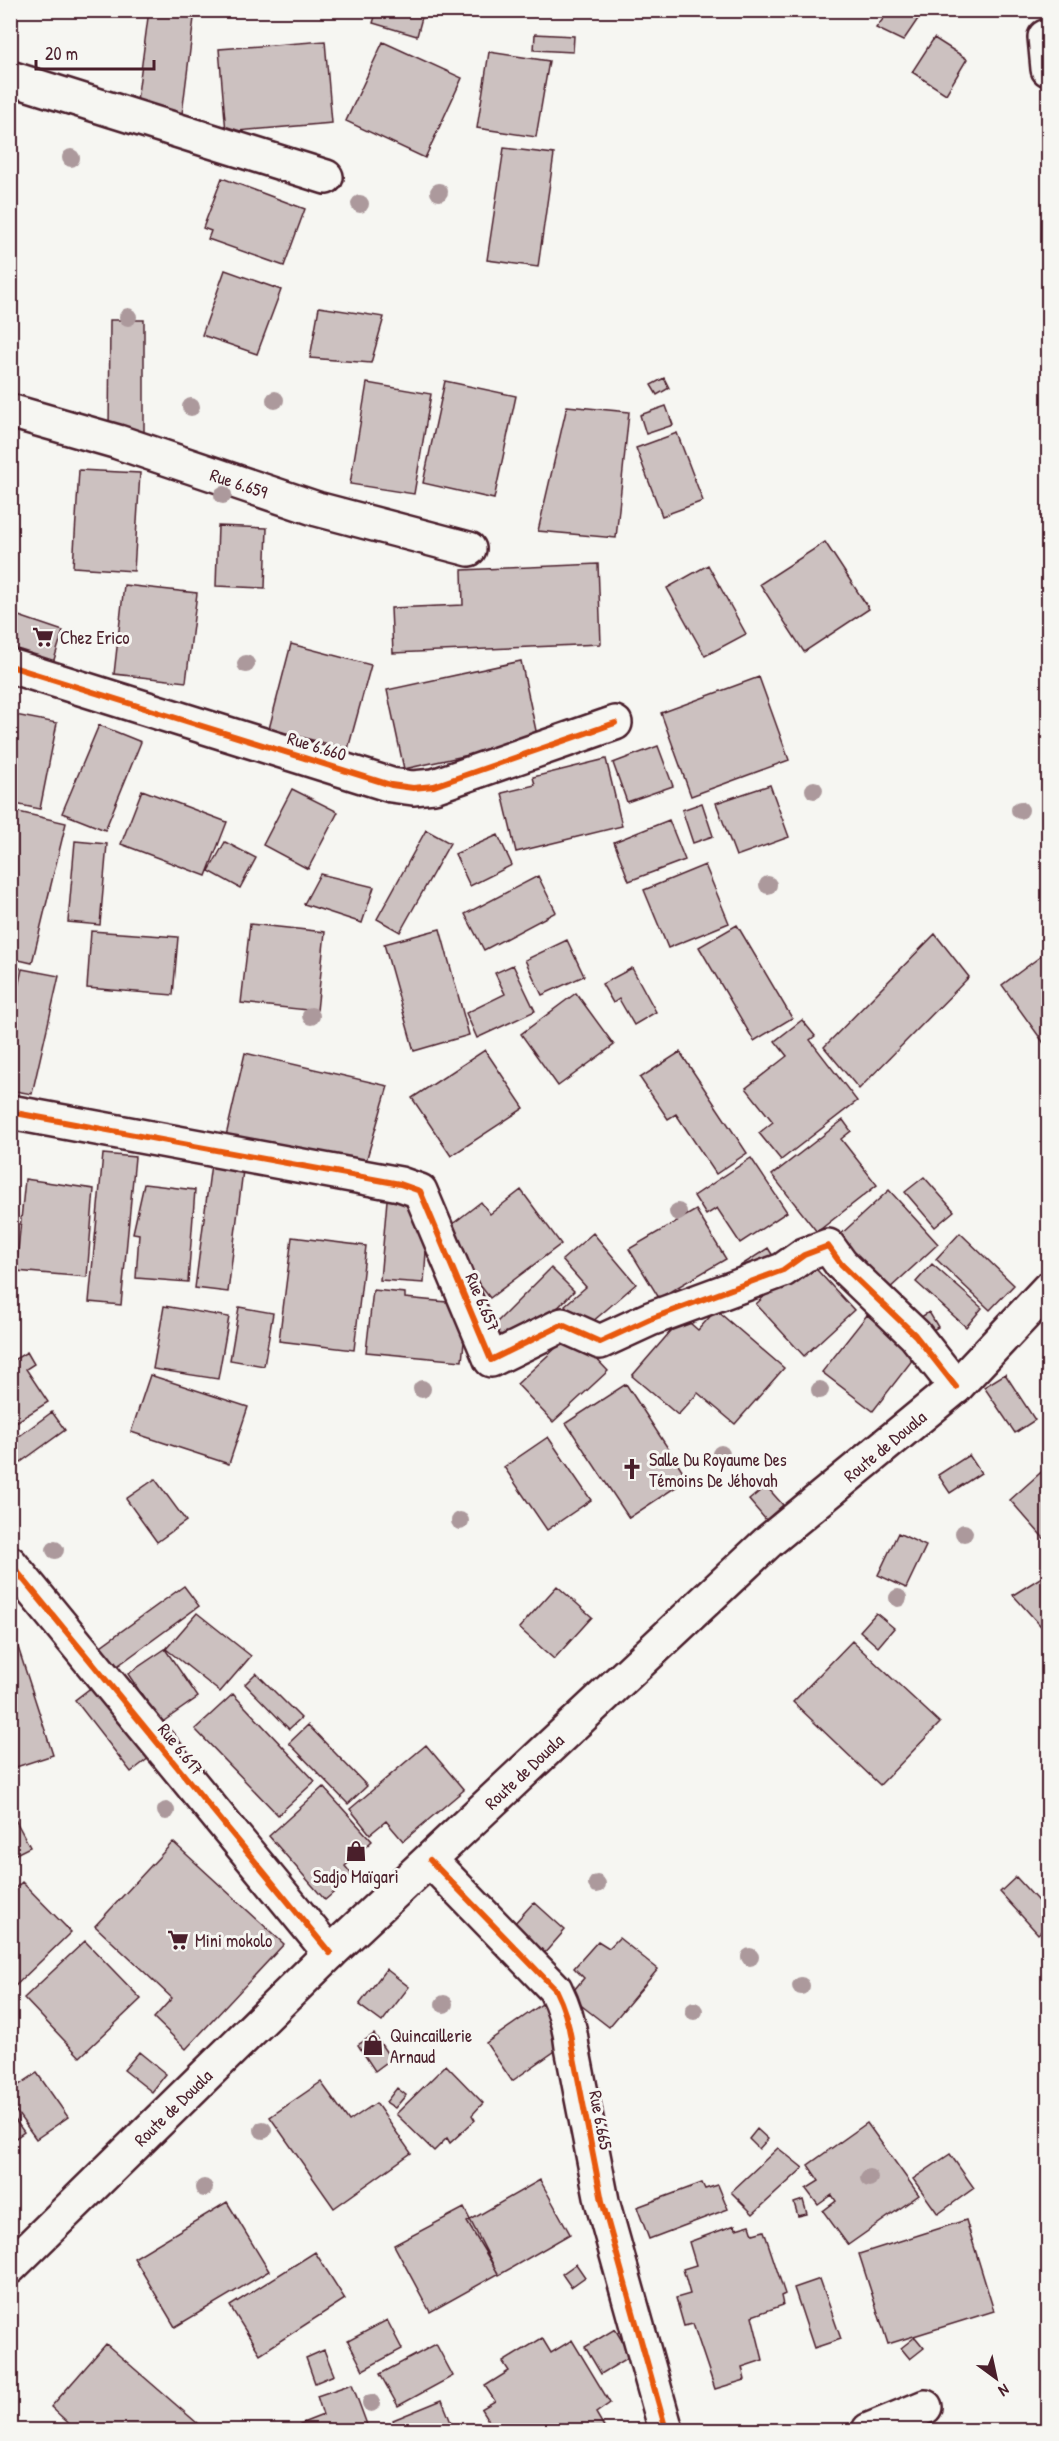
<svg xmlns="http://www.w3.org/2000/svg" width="1059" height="2441" font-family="'Patrick Hand',sans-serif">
<rect width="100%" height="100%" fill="#f6f6f2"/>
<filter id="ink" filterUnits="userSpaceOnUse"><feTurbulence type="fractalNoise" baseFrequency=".0167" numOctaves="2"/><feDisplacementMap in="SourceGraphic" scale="12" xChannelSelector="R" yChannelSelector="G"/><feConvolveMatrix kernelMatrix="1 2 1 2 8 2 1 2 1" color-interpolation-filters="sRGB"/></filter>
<g filter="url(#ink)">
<path fill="#ccc1c0" stroke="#4a1f2b" stroke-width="1.5" d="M149,10H195L182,114L136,109Z
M377,10H424L417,36L373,23Z
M890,10H924L903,41L876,28Z
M535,34L574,36L573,52L534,50Z
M934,38L967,59L946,94L912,72Z
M325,41L332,123L226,132L219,49Z
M383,42L462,78L425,158L346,121Z
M489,52L549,61L536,137L477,128Z
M504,148L554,154L538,267L487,260Z
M222,178L305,209L284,266L208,239L211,231L203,228Z
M225,270L281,290L257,354L202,335Z
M319,307L384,317L371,363L310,358Z
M110,320H144V433H109Z
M664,378L669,388L657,395L651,385Z
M445,381L516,396L494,499L423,483Z
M367,383L431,394L414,494L350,484Z
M567,406L629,412L616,538L538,531Z
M666,406L673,425L646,434L640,415Z
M677,433L703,501L662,516L636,448Z
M79,470L140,473L134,571L73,567Z
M218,526L267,528L265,588L216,586Z
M825,542L869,609L804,652L760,584Z
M598,564L601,644L393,653L391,608L463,605L462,570Z
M708,565L746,634L705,656L667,588Z
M124,585L197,593L186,682L114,674Z
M10,613L63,631L53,663L10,649Z
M291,644L371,665L348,749L269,729Z
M521,661L538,740L404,769L387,690Z
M759,677L789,760L691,796L661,713Z
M10,714L57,723L40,809L10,803Z
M99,725L141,742L105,830L62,813Z
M658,746L673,786L627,802L613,763Z
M606,759L622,826L516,852L502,793L535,785L533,777Z
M770,785L789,837L736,856L716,803Z
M292,789L338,812L308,869L263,845Z
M142,790L227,822L206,876L121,844Z
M702,803L713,836L693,843L682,810Z
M10,810L66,823L32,963L10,958Z
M669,820L685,860L629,881L614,842Z
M426,830L450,843L400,932L377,919Z
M498,835L512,865L470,886L455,854Z
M75,841L107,844L100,925L68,922Z
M225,842L256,858L240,888L209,871Z
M705,865L729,923L668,948L644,890Z
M320,874L374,887L362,923L304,904Z
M538,876L556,912L484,950L465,914Z
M250,924L325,932L317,1011L241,1003Z
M737,925L792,1018L754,1041L699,947Z
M440,929L469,1035L414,1051L384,944Z
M91,931L178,937L173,995L87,988Z
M935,934L969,977L859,1089L824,1047Z
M567,940L584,976L542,995L525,960Z
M1048,951V1049L1002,985Z
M10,965L20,968L10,1004Z
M513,965L535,1011L477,1038L466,1013L505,994L495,973Z
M632,968L656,1012L634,1025L619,999L613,1003L602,984Z
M22,969L59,976L32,1094L10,1090V1023Z
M576,993L614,1045L558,1086L521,1034Z
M802,1020L815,1036L810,1040L857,1101L781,1160L759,1133L773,1122L746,1088L787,1056L775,1041Z
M485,1050L524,1108L451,1156L412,1098Z
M680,1052L747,1153L716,1174L676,1114L668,1119L640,1078Z
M245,1053L388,1086L364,1168L226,1136Z
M843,1120L851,1131L841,1139L877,1185L817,1232L772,1175Z
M103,1154L135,1157L121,1305L89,1302Z
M751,1158L787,1212L740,1243L717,1208L706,1215L694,1196Z
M211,1164L243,1170L228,1292L195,1288Z
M924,1177L954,1211L935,1227L905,1192Z
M25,1179L94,1189L87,1277L16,1271Z
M144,1184L195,1190L188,1282L136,1278L139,1234L133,1233Z
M521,1190L561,1244L490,1298L449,1245L446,1229L481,1202L490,1214Z
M889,1190L938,1244L876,1301L827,1247Z
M387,1200L429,1204L424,1283L380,1280Z
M696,1210L726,1259L659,1298L629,1249Z
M593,1233L636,1284L584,1329L565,1305L586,1287L562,1260Z
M960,1233L1014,1285L990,1310L936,1259Z
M292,1237L366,1246L354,1350L279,1341Z
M768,1248L780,1267L746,1289L734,1270Z
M806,1258L854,1310L804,1356L756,1304Z
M932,1264L982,1308L966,1327L916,1282Z
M551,1268L574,1291L506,1361L482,1337Z
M373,1290L405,1293V1298L468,1304L462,1361L366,1352Z
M164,1306L229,1317L218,1379L153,1369Z
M239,1307L273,1313L264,1366L230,1360Z
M716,1310L784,1368L735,1424L698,1393L678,1415L632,1376L683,1317L698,1330Z
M929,1312L938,1327L921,1337L913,1322Z
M867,1315L917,1354L873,1411L822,1372Z
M572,1333L608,1371L553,1422L517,1384Z
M27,1352L34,1364L26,1369L48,1402L10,1426V1362Z
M1005,1374L1035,1420L1015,1433L984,1387Z
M150,1375L248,1407L229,1464L131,1432Z
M626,1384L688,1479L629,1518L566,1423Z
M52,1412L65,1430L18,1464L10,1454V1443Z
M548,1437L591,1500L547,1530L504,1467Z
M969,1455L981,1473L950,1493L938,1475Z
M1048,1466V1543L1010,1500Z
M155,1479L186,1521L157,1542L126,1499Z
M766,1486L783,1505L766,1520L749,1500Z
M898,1533L926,1546L906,1588L878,1575Z
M1048,1573V1634L1013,1595Z
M184,1586L199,1606L116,1667L101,1646Z
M557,1586L592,1617L554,1659L519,1628Z
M197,1613L251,1656L220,1692L166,1649Z
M876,1613L894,1628L878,1647L860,1631Z
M16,1641L53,1755L10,1769V1643Z
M852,1641L940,1723L880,1785L793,1702Z
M165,1649L198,1697L161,1723L128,1674Z
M256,1673L301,1718L289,1729L245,1684Z
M97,1683L154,1754L131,1772L75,1700Z
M233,1694L315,1781L278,1815L195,1729Z
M308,1725L367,1786L348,1804L289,1743Z
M426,1745L464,1790L403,1841L386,1821L370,1834L350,1809Z
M323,1787L372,1841L345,1866L353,1876L325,1900L269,1836Z
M10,1810L30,1847L10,1857Z
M173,1842L284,1944L186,2049L154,2018L172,1998L95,1926Z
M1016,1877L1048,1912V1925L1038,1934L1000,1892Z
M22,1882L71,1932L10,1991V1893Z
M534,1902L565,1930L535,1964L503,1936Z
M619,1938L658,1969L609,2027L569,1996L584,1978L574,1968L598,1941L609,1948Z
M85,1941L141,1999L80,2057L24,1998Z
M386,1969L409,1987L382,2022L359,2005Z
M542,2004L568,2042L512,2081L486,2043Z
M374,2034L391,2059L375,2071L358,2045Z
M139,2052L166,2074L152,2092L124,2070Z
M446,2065L483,2103L472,2115L475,2120L450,2143L447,2138L434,2151L396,2114Z
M37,2073L68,2117L36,2139L10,2103V2091Z
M321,2082L349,2121L376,2103L411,2153L334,2208L270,2117Z
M397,2088L406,2095L395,2108L386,2102Z
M10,2113L24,2132L10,2142Z
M867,2123L919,2195L848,2245L823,2211L836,2201L832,2195L818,2205L806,2189L819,2181L808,2165Z
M757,2129L768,2139L759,2149L749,2139Z
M778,2148L803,2168L753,2214L731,2192Z
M950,2154L974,2188L938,2214L913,2179Z
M540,2180L570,2234L499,2275L467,2222Z
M702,2183L705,2189L718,2185L728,2209L649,2239L637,2207Z
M803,2200L807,2214L798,2216L794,2203Z
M227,2202L269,2271L175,2327L134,2258Z
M464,2208L498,2274L430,2312L394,2245Z
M966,2220L994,2311L888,2344L859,2254Z
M735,2225L736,2229L750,2225L753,2234L764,2231L785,2294L781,2296L783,2305L752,2316L763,2360L742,2367L745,2380L715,2389L693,2324L684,2326L676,2298L690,2294L683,2269L696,2265L689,2242Z
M315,2252L345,2299L260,2354L230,2306Z
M576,2264L585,2277L571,2287L562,2274Z
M820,2279L841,2339L814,2348L794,2288Z
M387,2320L402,2349L363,2370L348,2341Z
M615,2329L631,2356L601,2374L585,2347Z
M915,2337L924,2348L910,2359L901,2348Z
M542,2338L551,2353L572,2340L610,2403L596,2413L606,2430H494L481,2409L495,2401L485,2386L509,2371L503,2362Z
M106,2344L205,2430H76L51,2407Z
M436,2344L453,2376L398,2406L380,2374Z
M324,2350L334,2375L315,2383L306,2358Z
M352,2384L369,2430H302L300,2424L323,2415L317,2396Z
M442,2400L454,2430H397L393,2420Z"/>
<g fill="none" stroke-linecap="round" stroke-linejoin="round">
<defs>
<g id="minor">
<path d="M1045,37L1048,69"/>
<path d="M10,78L326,177"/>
<path id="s1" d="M10,411L118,442L317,509L469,549"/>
<path d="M10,666L391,785L413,788L434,786L615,723"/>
<path d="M10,1112L400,1184L420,1191L491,1360L562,1325L600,1342L650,1319L783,1270L804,1255L828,1246L841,1264L915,1335L956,1387"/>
<path d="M430,1860L555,1989C565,2009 570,2026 572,2047L602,2201L666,2430"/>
<path d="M869,2430L925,2407"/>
</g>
<path id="tertiary" d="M10,1563L330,1953"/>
<g id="trunk">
<path id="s2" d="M10,2267L330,1953L769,1541L956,1387L1048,1289"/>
</g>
</defs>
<use href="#minor" stroke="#4a1f2b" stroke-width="38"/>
<use href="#tertiary" stroke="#4a1f2b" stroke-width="38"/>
<use href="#trunk" stroke="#4a1f2b" stroke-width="38"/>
<use href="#minor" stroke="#f6f6f2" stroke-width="33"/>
<use href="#tertiary" stroke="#f6f6f2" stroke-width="33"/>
<use href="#trunk" stroke="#f6f6f2" stroke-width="33"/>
<defs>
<path id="cycleway" d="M10,666L391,785L413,788L434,786L615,723
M10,1112L400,1184L420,1191L491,1360L562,1325L600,1342L650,1319L783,1270L804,1255L828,1246L841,1264L915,1335L956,1387
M10,1563L330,1953
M430,1860L555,1989C565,2009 570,2026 572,2047L602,2201L666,2430"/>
</defs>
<use href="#cycleway" stroke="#f6f6f2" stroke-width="10"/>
<use href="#cycleway" stroke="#e8590c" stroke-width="6"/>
</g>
<g fill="#ac999c">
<circle cx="71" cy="158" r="9"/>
<circle cx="439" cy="192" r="9"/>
<circle cx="360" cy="204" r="9"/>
<circle cx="128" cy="317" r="9"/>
<circle cx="275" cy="400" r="9"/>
<circle cx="191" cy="407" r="9"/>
<circle cx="223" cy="495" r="9"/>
<circle cx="246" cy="664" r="9"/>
<circle cx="814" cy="790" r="9"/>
<circle cx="1020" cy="810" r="9"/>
<circle cx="768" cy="885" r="9"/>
<circle cx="311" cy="1016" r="9"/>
<circle cx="678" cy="1212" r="9"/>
<circle cx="422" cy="1389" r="9"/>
<circle cx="820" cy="1390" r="9"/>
<circle cx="721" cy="1454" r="9"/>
<circle cx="460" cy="1521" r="9"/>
<circle cx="964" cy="1533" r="9"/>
<circle cx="55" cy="1550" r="9"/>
<circle cx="898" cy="1598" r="9"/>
<circle cx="166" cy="1811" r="9"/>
<circle cx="597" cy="1884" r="9"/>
<circle cx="750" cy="1957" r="9"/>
<circle cx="801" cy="1986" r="9"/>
<circle cx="444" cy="2004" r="9"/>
<circle cx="694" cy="2011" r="9"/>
<circle cx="263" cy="2130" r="9"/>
<circle cx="869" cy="2178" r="9"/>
<circle cx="204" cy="2188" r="9"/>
<circle cx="371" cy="2403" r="9"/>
</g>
</g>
<defs>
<symbol id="supermarket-bare" viewBox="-9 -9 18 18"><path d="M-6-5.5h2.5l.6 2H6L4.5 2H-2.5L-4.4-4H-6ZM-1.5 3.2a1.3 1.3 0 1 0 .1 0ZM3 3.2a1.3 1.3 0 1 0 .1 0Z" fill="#4a1f2b" stroke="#f6f6f2" stroke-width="2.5" paint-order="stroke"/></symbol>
<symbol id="church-bare" viewBox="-9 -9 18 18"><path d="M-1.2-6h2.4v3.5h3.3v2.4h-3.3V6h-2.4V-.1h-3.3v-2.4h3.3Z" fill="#4a1f2b" stroke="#f6f6f2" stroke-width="2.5" paint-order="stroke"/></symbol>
<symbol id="shop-bare" viewBox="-9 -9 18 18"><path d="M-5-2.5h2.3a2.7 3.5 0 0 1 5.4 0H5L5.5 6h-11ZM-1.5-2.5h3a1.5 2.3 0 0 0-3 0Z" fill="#4a1f2b" stroke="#f6f6f2" stroke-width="2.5" paint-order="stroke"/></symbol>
</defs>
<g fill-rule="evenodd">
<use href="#supermarket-bare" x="28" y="622" width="30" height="30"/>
<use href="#church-bare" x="617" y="1454" width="30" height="30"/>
<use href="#shop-bare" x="341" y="1836" width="30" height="30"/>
<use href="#supermarket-bare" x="163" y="1925" width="30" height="30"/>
<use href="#shop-bare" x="358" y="2030" width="30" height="30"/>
</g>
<g text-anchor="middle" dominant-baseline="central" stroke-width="6" stroke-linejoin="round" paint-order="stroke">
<g font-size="18" fill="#4a1f2b" stroke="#f6f6f2">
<text stroke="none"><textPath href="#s1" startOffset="240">Rue 6.659</textPath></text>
<text transform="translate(317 746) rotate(17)">Rue 6.660</text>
<text transform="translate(483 1302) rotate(67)">Rue 6.657</text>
<text stroke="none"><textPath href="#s2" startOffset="1200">Route de Douala</textPath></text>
<text transform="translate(181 1749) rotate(51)">Rue 6.617</text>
<text stroke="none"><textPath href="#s2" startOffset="714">Route de Douala</textPath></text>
<text stroke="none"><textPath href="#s2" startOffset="228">Route de Douala</textPath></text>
<text transform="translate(601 2120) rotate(79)">Rue 6.665</text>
</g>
<g font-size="18" fill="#4a1f2b" stroke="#f6f6f2" text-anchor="start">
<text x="60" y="637">Chez Erico</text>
<text x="649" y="1459">Salle Du Royaume Des<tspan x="649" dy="21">Témoins De Jéhovah</tspan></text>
<text x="356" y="1876" text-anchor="middle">Sadjo Maïgari</text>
<text x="195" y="1940">Mini mokolo</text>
<text x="390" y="2035">Quincaillerie<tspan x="390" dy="21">Arnaud</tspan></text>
</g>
</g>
<rect width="1059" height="2441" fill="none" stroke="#f6f6f2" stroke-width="36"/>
<rect x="18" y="18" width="1023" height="2405" fill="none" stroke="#4a1f2b" stroke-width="2" filter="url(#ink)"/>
<g transform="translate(996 2378) rotate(147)" stroke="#f6f6f2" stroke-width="4.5" paint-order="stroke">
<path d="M0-4.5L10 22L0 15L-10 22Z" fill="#4a1f2b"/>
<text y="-9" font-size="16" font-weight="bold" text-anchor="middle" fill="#4a1f2b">N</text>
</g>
<path d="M36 60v9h118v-9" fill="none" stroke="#4a1f2b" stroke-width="3"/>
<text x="45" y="60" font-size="18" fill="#4a1f2b" stroke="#f6f6f2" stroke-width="4.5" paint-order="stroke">20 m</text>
</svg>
